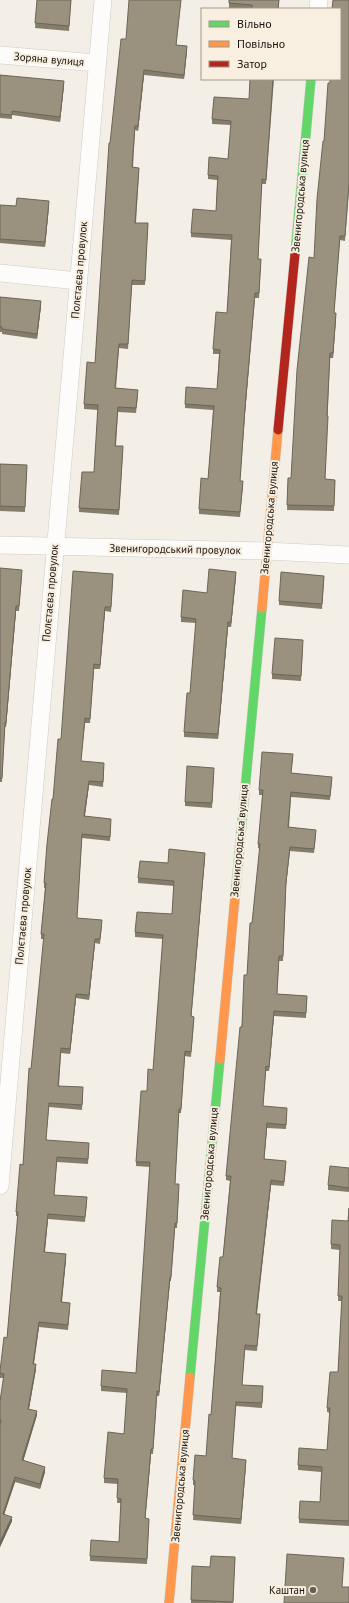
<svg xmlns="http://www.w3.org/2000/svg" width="349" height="1603" font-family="'PT Sans',sans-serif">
<rect width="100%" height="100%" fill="#f3eee6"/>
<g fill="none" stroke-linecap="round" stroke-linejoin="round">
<defs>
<path id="street" d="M318,9L319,0
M0,55L97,63
M0,273L78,281
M0,545L266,551L349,555
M0,1186L103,0"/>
<path id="fast" d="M295,254L311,79
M235,897L262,608
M190,1377L220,1059"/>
<path id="slow" d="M262,608L278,430
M220,1059L235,897
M169,1603L190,1377"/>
<path id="jam" d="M278,430L295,254"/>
</defs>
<use href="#street" stroke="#cfcbc5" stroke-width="18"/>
<use href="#fast" stroke="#cfcbc5" stroke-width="10"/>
<use href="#slow" stroke="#cfcbc5" stroke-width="10"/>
<use href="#jam" stroke="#cfcbc5" stroke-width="10"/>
<use href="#street" stroke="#fdfcfb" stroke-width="17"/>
<use href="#fast" stroke="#63d668" stroke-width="9"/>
<use href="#slow" stroke="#ff974d" stroke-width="9"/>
<use href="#jam" stroke="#b3261e" stroke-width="9"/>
</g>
<path fill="#847d6c" d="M37,0H71L69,31L35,28Z
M229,0H279V9H243L229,8Z
M349,0V189L345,241L340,240L334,313L336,318L333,358H330L325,479L335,480L334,511L287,510L288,478H291L314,258L330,83Z
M126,39L177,45L187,50L184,79L144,75L138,131L135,130L133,167L139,172L136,223H148L145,285H132L128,349L119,348L116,388L138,395L136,413L118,412L116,446L123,451L119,515L79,512V508L94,472L98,410L84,409V404L95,363L110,143Z
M0,75L64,85L60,122L12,115V119L0,118Z
M274,79L266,184H262L258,259H261L259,298H255L245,413L240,481L243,486L240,517L199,514V509L208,479L213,410L185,408V404L217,389L219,354H213V349L227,313L231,240L191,237V233L216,211L217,180L208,179V175L228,159L231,125L212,124V119L249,99Z
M0,205L16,206H49L45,247L0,243Z
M0,297L41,306L37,339L2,334V332H0Z
M0,464L27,465L25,512L0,511Z
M0,568L22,575L19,611H16L6,727H5L2,782H0Z
M236,576L231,627H228L218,739L184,737V732L190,693L196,623L181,622V617L207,593Z
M113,578L111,612L105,611L100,669H94L90,723H85L81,761L104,767L103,787L89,785L85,816L111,824L110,841L82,838L77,918L102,924L100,944L95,943L89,1000L76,998L70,1054L61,1053L59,1086L83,1092L82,1110L49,1107L46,1140L89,1148L88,1164L57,1162L54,1195L87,1202L85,1222L48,1219L45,1252L66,1259L62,1302L70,1308L68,1330L39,1327L34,1364L36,1369L29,1409L37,1415L23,1461L45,1472L40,1489L15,1482L4,1514L12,1521L0,1547V1401L4,1378H0V1371L7,1338L18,1216H16V1212L23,1165L31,1069L44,939H41V934L45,888H44V883L53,799L61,739Z
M324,580L322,609L279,605V601Z
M303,645L301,681L272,679V674Z
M293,759L291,773L332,781L330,800L291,797L289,827L316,834L314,853L290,851L286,886L283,961H279L277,994L307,996L306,1018L274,1016L269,1071H266L263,1106L287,1113L286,1129L267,1128L264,1159L286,1165L284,1186L271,1185L257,1314L260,1319L257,1351L245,1350L242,1385L263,1391L262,1408L236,1406L232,1458L246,1464L241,1524L193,1520L195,1485H193V1480L206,1456L211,1415L220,1292H217V1287L223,1257L230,1181L226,1180V1176L260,849L258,848V844L263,795H259V790Z
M214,772L212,808L185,806V802Z
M205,857L191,1017L194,1021L191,1057L185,1056L181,1113H179L175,1184L179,1189L177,1228H175L171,1281H170L159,1396H157L153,1454H151L145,1518L149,1519L147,1564L90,1561V1556L119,1542L121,1503H117L118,1484L104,1483V1478L124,1434L127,1393L101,1391V1386L136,1373L150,1167L136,1166V1162L147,1091L153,1070L163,939L135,937V932L172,914L174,886L138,883V878L168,863Z
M349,1168V1192L328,1190V1185Z
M349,1208V1526L299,1523V1519L320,1502L321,1472L298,1470V1465L327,1450L330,1413L327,1412V1408L338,1372L342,1301H338L340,1250L331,1249V1244L348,1221Z
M235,1557L233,1603H191V1600Z"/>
<path fill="#6c6658" d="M181,0L176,49V45Z
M187,46V50L184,79V75Z
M144,70V75L138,131V126Z
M64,81V85L60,122V117Z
M49,201V206L45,247V242Z
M255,293L245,413L240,486L245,408Z
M41,301V306L37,339V334Z
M336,313V318L333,358V353Z
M236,572V576L231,627V622Z
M16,606V611L6,727V722Z
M105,607V611L100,669V665Z
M228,622V627L218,739V734Z
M89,781V785L84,821V816Z
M290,847L286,886L283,961L286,882Z
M205,853V857L191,1021V1016Z
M95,939V943L89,1000V995Z
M76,994V998L70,1054V1049Z
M274,1011V1016L269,1071V1067Z
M267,1123V1128L264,1163V1159Z
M271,1180V1185L256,1318V1314Z
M48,1214V1219L44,1257V1252Z
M66,1254V1259L61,1307V1302Z
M170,1277V1281L159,1396V1392Z
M39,1322V1327L33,1368V1364Z
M36,1364V1369L28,1414V1409Z
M37,1411V1415L22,1465V1460Z
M151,1449V1454L145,1523V1518Z
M246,1460V1464L241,1524V1519Z
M45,1467V1472L40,1489V1484Z
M15,1477V1482L3,1518V1514Z
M12,1517V1521L0,1547V1542Z"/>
<path fill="#9a917e" stroke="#6c6658" d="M37,0H71L69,26L35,23Z
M129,0H181L176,45L187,46L184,75L144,70L138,126H135L132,167L139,168L135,223H148L145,281L132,280L128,344H119L115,388L138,390L136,408L118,407L115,446H123L119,510L79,508L82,472H94L98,405L84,404L87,362L95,363L109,143H110L121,39H126Z
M229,0H279L278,9H252V5L229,3Z
M333,0H349V184L345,236H340L334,313H336L333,353H330L327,416H328L325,479L335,480L334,506L287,505L288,478H291L297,370L309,257L314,258L317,199L323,141H324L328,83H330V79H340V9H332Z
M0,75L64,81L60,117L12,111V115L0,114Z
M250,79H273L266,180L262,179L258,259H261L259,293H255L245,408L240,481H243L240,512L199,509L201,478L208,479L214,406L185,404L186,387L217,389L220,350L213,349L216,312L227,313L232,235L191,233L193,209L216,211L218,176L208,175L209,157L228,159L231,121L212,119L214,97L249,99Z
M17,198L49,201L45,242L0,239V205L16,206Z
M0,297L41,301L37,334L2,329V327H0Z
M0,464L27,465L25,507L0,506Z
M0,568L22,570L19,606H16L6,722H5L2,778H0Z
M209,569L236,572L231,622H228L218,734L184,732L187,693H190L196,619L181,617L183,590L207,593Z
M73,571L113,574L111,607H105L100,665L94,664L90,719L85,718L81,761L104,763L103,782L89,781L84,816L111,819L110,837L82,834L77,918L102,920L100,939H95L89,995L76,994L70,1049L61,1048L58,1086L83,1087L82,1105L49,1103L46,1140L89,1143L88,1159L57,1157L54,1195L87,1197L85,1217L48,1214L44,1252L66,1254L61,1302L70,1303L68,1325L39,1322L33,1364H36L28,1409L37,1411L22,1460L45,1467L40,1484L15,1477L3,1514L12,1517L0,1542V1425L1,1420H0V1401L4,1374L0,1373V1371L4,1337L7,1338L18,1212H16L20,1164L23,1165L29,1068L31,1069L44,934H41L46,883H44L47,844L52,799H53L58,739H61Z
M281,572L324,576L322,604L279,601Z
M275,638L303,640L301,676L272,674Z
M262,752L293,754L291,773L332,777L330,796L291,792L288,827L316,830L314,849L290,847L286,882L283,956H279L277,994L307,996L306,1013L274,1011L269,1067L266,1066L263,1106L287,1108L286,1125L267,1123L264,1159L286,1161L284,1182L271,1180L256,1314H260L257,1346L245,1345L242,1385L263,1386L262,1403L236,1402L232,1458L246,1460L241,1519L193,1515L195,1481L193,1480L195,1455L206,1456L209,1414L211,1415L221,1288L217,1287L220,1257H223L231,1176H226L240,1027H242L244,975H247L250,923H252L260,844H258L263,790H259Z
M187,766L214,768L212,803L185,802Z
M169,849L205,853L191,1016L194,1017L191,1052L185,1051L181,1109H179L175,1184H179L177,1223H175L171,1277H170L159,1392L157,1391L153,1449H151L145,1518L149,1519L147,1559L90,1556L91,1540L119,1542L121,1499L117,1498L118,1479L104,1478L108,1432L124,1434L127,1389L101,1386L102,1370L136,1373L150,1162H136L141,1091H147L148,1069L153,1070L163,935L135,932L137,912L172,914L174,881L138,878L140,861L168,863Z
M330,1166L349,1168V1188L328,1185Z
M349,1208V1521L299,1519L300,1501L320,1502L322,1467L298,1465L299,1448L327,1450L330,1408H327L330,1372H338L342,1296H338L340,1245L331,1244L332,1220L348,1221Z
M287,1554L344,1558L342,1587H349V1603H284Z
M211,1556L235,1557L233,1602L191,1600L192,1566L210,1567Z"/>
<circle fill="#65605a" stroke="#f9efe0" stroke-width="1.5" cx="313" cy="1590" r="4"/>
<g text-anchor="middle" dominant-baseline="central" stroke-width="4" stroke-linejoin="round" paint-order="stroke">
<g font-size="11" fill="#18140f" stroke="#f9efe0">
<text transform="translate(49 59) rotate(5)">Зоряна вулиця</text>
<text transform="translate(300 196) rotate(-85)">Звенигородська вулиця</text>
<text transform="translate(79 270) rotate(-85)">Полєтаєва провулок</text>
<text transform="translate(269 518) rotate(-85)">Звенигородська вулиця</text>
<text transform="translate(175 549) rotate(1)">Звенигородський провулок</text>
<text transform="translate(50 593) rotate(-85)">Полєтаєва провулок</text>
<text transform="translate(239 841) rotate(-85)">Звенигородська вулиця</text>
<text transform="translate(23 916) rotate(-85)">Полєтаєва провулок</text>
<text transform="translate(209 1164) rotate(-85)">Звенигородська вулиця</text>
<text transform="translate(180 1486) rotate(-85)">Звенигородська вулиця</text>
</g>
<g font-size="11" fill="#18140f" stroke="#f9efe0" text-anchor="end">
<text x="305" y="1590">Каштан</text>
</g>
</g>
<rect x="201" y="8" width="140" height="72" fill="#f9efe0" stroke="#9f978c"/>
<rect x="209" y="21" width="20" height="6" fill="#63d668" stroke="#9f978c"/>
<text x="237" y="28" font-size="12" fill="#18140f">Вільно</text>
<rect x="209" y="41" width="20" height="6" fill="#ff974d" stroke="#9f978c"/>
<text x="237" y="48" font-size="12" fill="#18140f">Повільно</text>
<rect x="209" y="61" width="20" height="6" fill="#b3261e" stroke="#9f978c"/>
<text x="237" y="68" font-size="12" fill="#18140f">Затор</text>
</svg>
